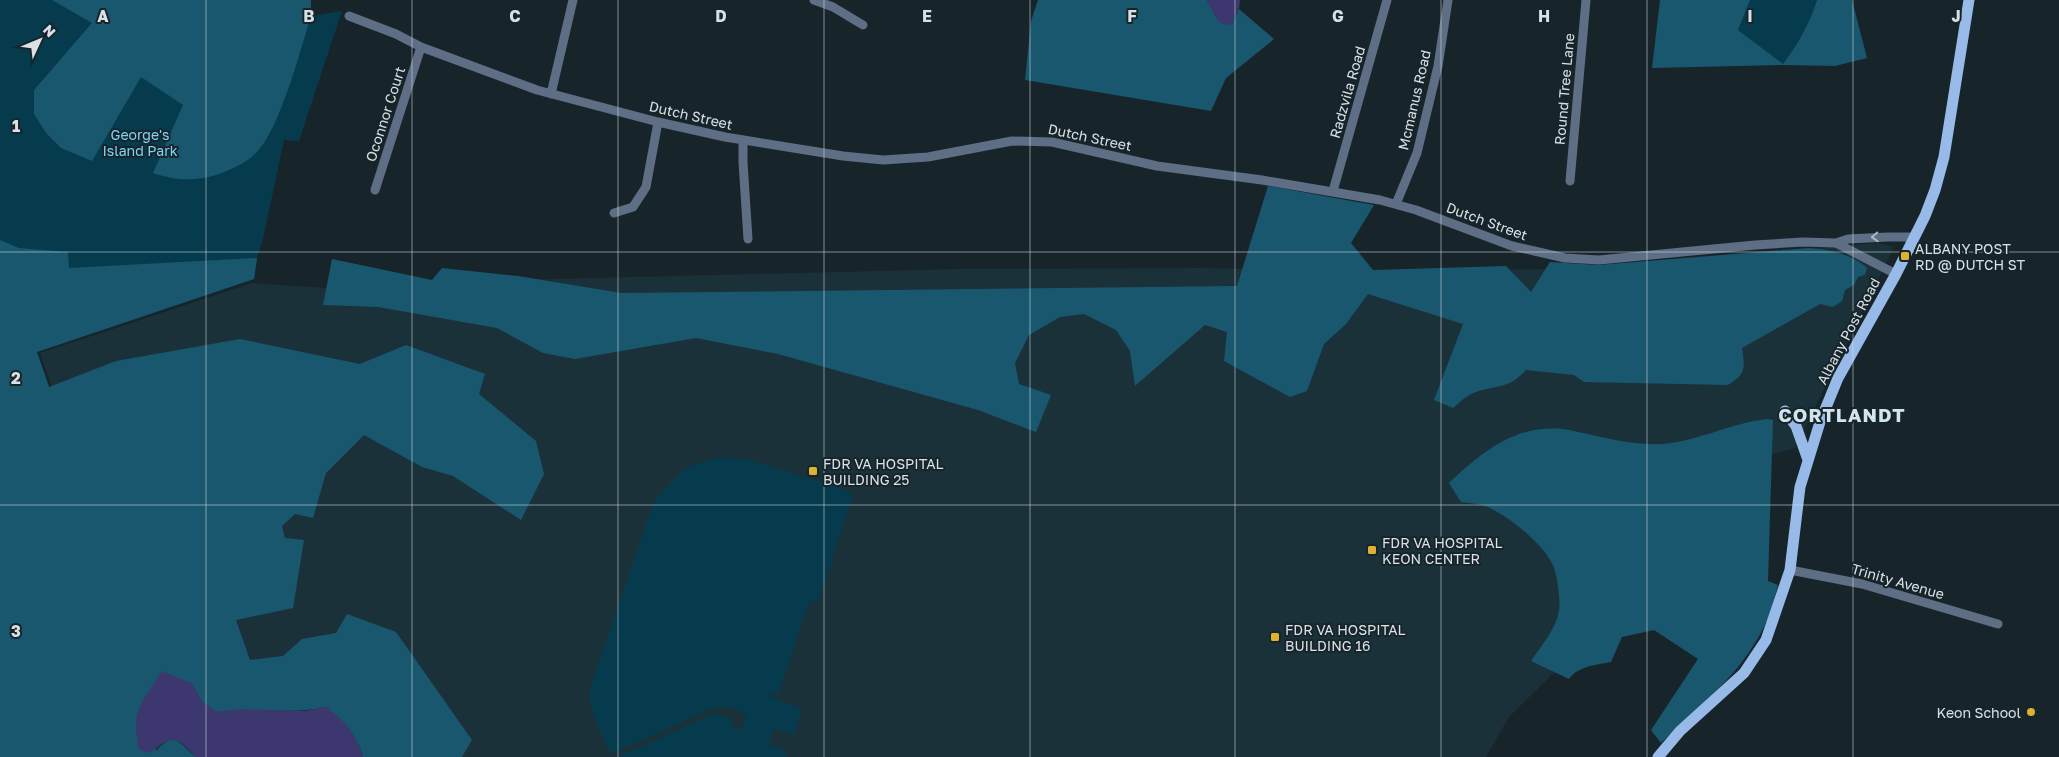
<svg xmlns="http://www.w3.org/2000/svg" width="2059" height="757" font-family="'Golos Text',sans-serif">
<rect width="100%" height="100%" fill="#17252b"/>
<path fill="#1b313a" d="M1879,243L1894,247L1795,448L1708,472L1604,623L1509,717L1486,757H0L117,571L40,353L252,283L326,288L356,280H516L958,269L1203,268L1363,271L1564,269Z"/>
<path fill="#063b4d" d="M0,0H311V16L342,11L299,141L284,140L263,239L257,258L254,279L37,352L113,569L0,631Z
M1750,0H1817C1810,24 1796,44 1783,65L1738,30Z
M721,457L749,460L841,488L847,490L853,496L832,557L834,559L820,593L823,596L808,604L779,694L772,692L770,697L802,708L794,735L774,728L769,744L787,752L785,756L788,757H618L715,713L732,720L730,726L742,730L746,713L726,706L722,708L715,707L613,753H611C601,732 587,711 590,688L650,513L657,498L681,472L695,464Z"/>
<path fill="#19576f" d="M52,0H311V16C300,51 280,129 256,153C245,164 230,170 216,175C193,182 175,180 153,173L183,105L141,77L92,161L61,148L46,133L34,114V90L92,23Z
M1038,0H1207L1218,20L1232,24L1239,9L1274,39L1226,78L1211,111L1025,80L1031,21Z
M1660,0H1750L1738,30L1783,64C1797,45 1810,23 1817,0H1852L1867,58L1835,66L1783,65L1652,68Z
M1268,186L1374,205L1351,243L1373,270L1506,266L1531,292L1550,262L1598,265L1809,248C1830,250 1852,254 1867,268L1865,275L1858,277L1854,285L1845,290L1842,301L1833,307L1820,304L1742,348C1745,368 1746,374 1728,385L1584,382L1574,375L1526,370C1509,389 1497,385 1476,392C1467,395 1460,402 1453,408L1434,400L1463,324L1368,294L1346,324L1324,344L1307,391L1290,397L1224,361L1227,332L1205,325L1135,386L1130,351L1116,330L1084,314L1060,317L1029,335L1015,363L1019,384L1051,395L1036,432L978,410L778,354L696,338L575,359L543,353L497,328L378,307L323,305L332,259L432,280L442,268L518,276L621,293L1237,286Z
M0,240L19,248L68,252L69,268L257,258L254,279L37,352L49,387L116,361L240,339L360,364L406,345L485,374L479,394L536,441L544,474L521,520L453,476L422,467L364,435L326,473L313,518L295,514L282,526L285,538L304,540L293,608L236,620L250,660L283,656L302,639L336,633L347,614L396,632L472,740L462,757H363L359,745L327,707C288,715 254,707 216,712L203,703L192,684L162,672L151,689L156,751C177,727 179,746 197,757H0Z
M1767,419L1773,420L1768,581L1778,585C1775,596 1773,608 1768,618C1746,670 1701,705 1661,743L1651,730L1698,659L1654,630L1622,637L1611,662C1596,665 1578,666 1569,679L1531,661C1541,646 1556,629 1559,611C1561,601 1557,574 1553,565C1543,544 1510,517 1488,507C1480,504 1470,503 1461,502L1449,483C1484,450 1519,422 1569,430C1600,436 1631,446 1663,444C1698,441 1731,423 1767,419Z"/>
<path fill="#3c386f" d="M1207,0H1240L1239,9L1232,24L1224,25L1218,20Z
M162,671L192,684L203,703L216,712L240,709L305,711L327,707C346,723 355,732 363,757H197C187,750 178,732 163,743C156,747 155,751 147,753L139,749C130,710 142,703 162,671Z"/>
<g fill="none" stroke-linecap="round" stroke-linejoin="round">
<path stroke="#5d6e85" stroke-width="9" d="M814,0L833,7L863,25
M349,16L396,34L421,47L537,90L658,122L725,137L843,156L883,160L928,157L1012,141L1052,142L1157,166L1262,180L1380,200L1416,210L1512,246L1565,258L1599,260L1755,245L1803,242L1836,243L1848,239L1888,237H1914
M551,94L573,0
M743,141V162L748,239
M1570,181L1586,0
M375,190L421,47
M1333,191L1387,0
M1396,204L1417,153L1438,66L1448,0
M614,213L633,207L646,187L658,122
M1836,243L1896,274
M1790,570L1862,584L1998,624"/>
<path stroke="#97bae9" stroke-width="11" d="M1785,411L1796,426L1808,460
M1658,757L1680,731L1744,673L1766,640L1790,570L1800,487L1820,422L1838,378L1896,274L1925,216L1935,190L1944,157L1969,0"/>
</g>
<defs><path id="oneway-chevron" d="M-2-3.5L2.5 0L-2 3.5" fill="none" stroke-width="1.6" stroke-linecap="round" stroke-linejoin="round" transform="scale(1.25)"/></defs>
<use stroke="#adb9c4" href="#oneway-chevron" transform="translate(1875 237) rotate(177)"/>
<path fill="none" stroke="#d8e1e6" stroke-width="1" stroke-opacity="0.55" d="M206,0V757M412,0V757M618,0V757M824,0V757M1030,0V757M1235,0V757M1441,0V757M1647,0V757M1853,0V757M0,252H2059M0,505H2059"/>
<g fill="#dcb233" stroke="#17252b" stroke-width="2">
<rect x="1900" y="251" width="10" height="10" rx="2.5"/>
<rect x="808" y="466" width="10" height="10" rx="2.5"/>
<rect x="1367" y="545" width="10" height="10" rx="2.5"/>
<rect x="1270" y="632" width="10" height="10" rx="2.5"/>
<circle cx="2031" cy="712" r="5"/>
</g>
<g text-anchor="middle" dominant-baseline="central" stroke-width="4" stroke-linejoin="round" paint-order="stroke">
<g font-size="14" fill="#d8e1e6" stroke="#17252b">
<text transform="translate(1564 89) rotate(-85)">Round Tree Lane</text>
<text transform="translate(1347 92) rotate(-74)">Radzvila Road</text>
<text transform="translate(1414 100) rotate(-77)">Mcmanus Road</text>
<text transform="translate(385 114) rotate(-72)">Oconnor Court</text>
<text transform="translate(691 115) rotate(13)">Dutch Street</text>
<text transform="translate(1090 137) rotate(12)">Dutch Street</text>
<text transform="translate(1487 221) rotate(20)">Dutch Street</text>
<text transform="translate(1848 331) rotate(-62)">Albany Post Road</text>
<text transform="translate(1898 581) rotate(16)">Trinity Avenue</text>
</g>
<g font-size="14" fill="#80d4f9" stroke="#17252b">
<text x="140" y="134">George's<tspan x="140" dy="16">Island Park</tspan></text>
</g>
<g font-size="14" fill="#d8e1e6" stroke="#17252b" text-anchor="start">
<text x="1915" y="248">ALBANY POST<tspan x="1915" dy="16">RD @ DUTCH ST</tspan></text>
<text x="823" y="463">FDR VA HOSPITAL<tspan x="823" dy="16">BUILDING 25</tspan></text>
<text x="1382" y="542">FDR VA HOSPITAL<tspan x="1382" dy="16">KEON CENTER</tspan></text>
<text x="1285" y="629">FDR VA HOSPITAL<tspan x="1285" dy="16">BUILDING 16</tspan></text>
<text x="2021" y="712" text-anchor="end">Keon School</text>
</g>
<g font-size="19" font-weight="bold" letter-spacing="1" fill="#d2e4ec" stroke="#17252b">
<text x="1842" y="414">CORTLANDT</text>
</g>
</g>
<g font-size="16" text-anchor="middle" font-weight="bold" fill="#d8e1e6" stroke="#17252b" stroke-width="4" stroke-linejoin="round" paint-order="stroke">
<text x="103" y="22">A</text>
<text x="309" y="22">B</text>
<text x="515" y="22">C</text>
<text x="721" y="22">D</text>
<text x="927" y="22">E</text>
<text x="1132" y="22">F</text>
<text x="1338" y="22">G</text>
<text x="1544" y="22">H</text>
<text x="1750" y="22">I</text>
<text x="1956" y="22">J</text>
<text x="16" y="132">1</text>
<text x="16" y="384">2</text>
<text x="16" y="637">3</text>
</g>
<g transform="translate(40 40) rotate(46)" stroke="#17252b" stroke-width="4" paint-order="stroke">
<path d="M0-4L9 19L0 12L-9 19Z" fill="#d8e1e6"/>
<text y="-8" font-size="14" font-weight="bold" text-anchor="middle" fill="#d8e1e6">N</text>
</g>
</svg>
